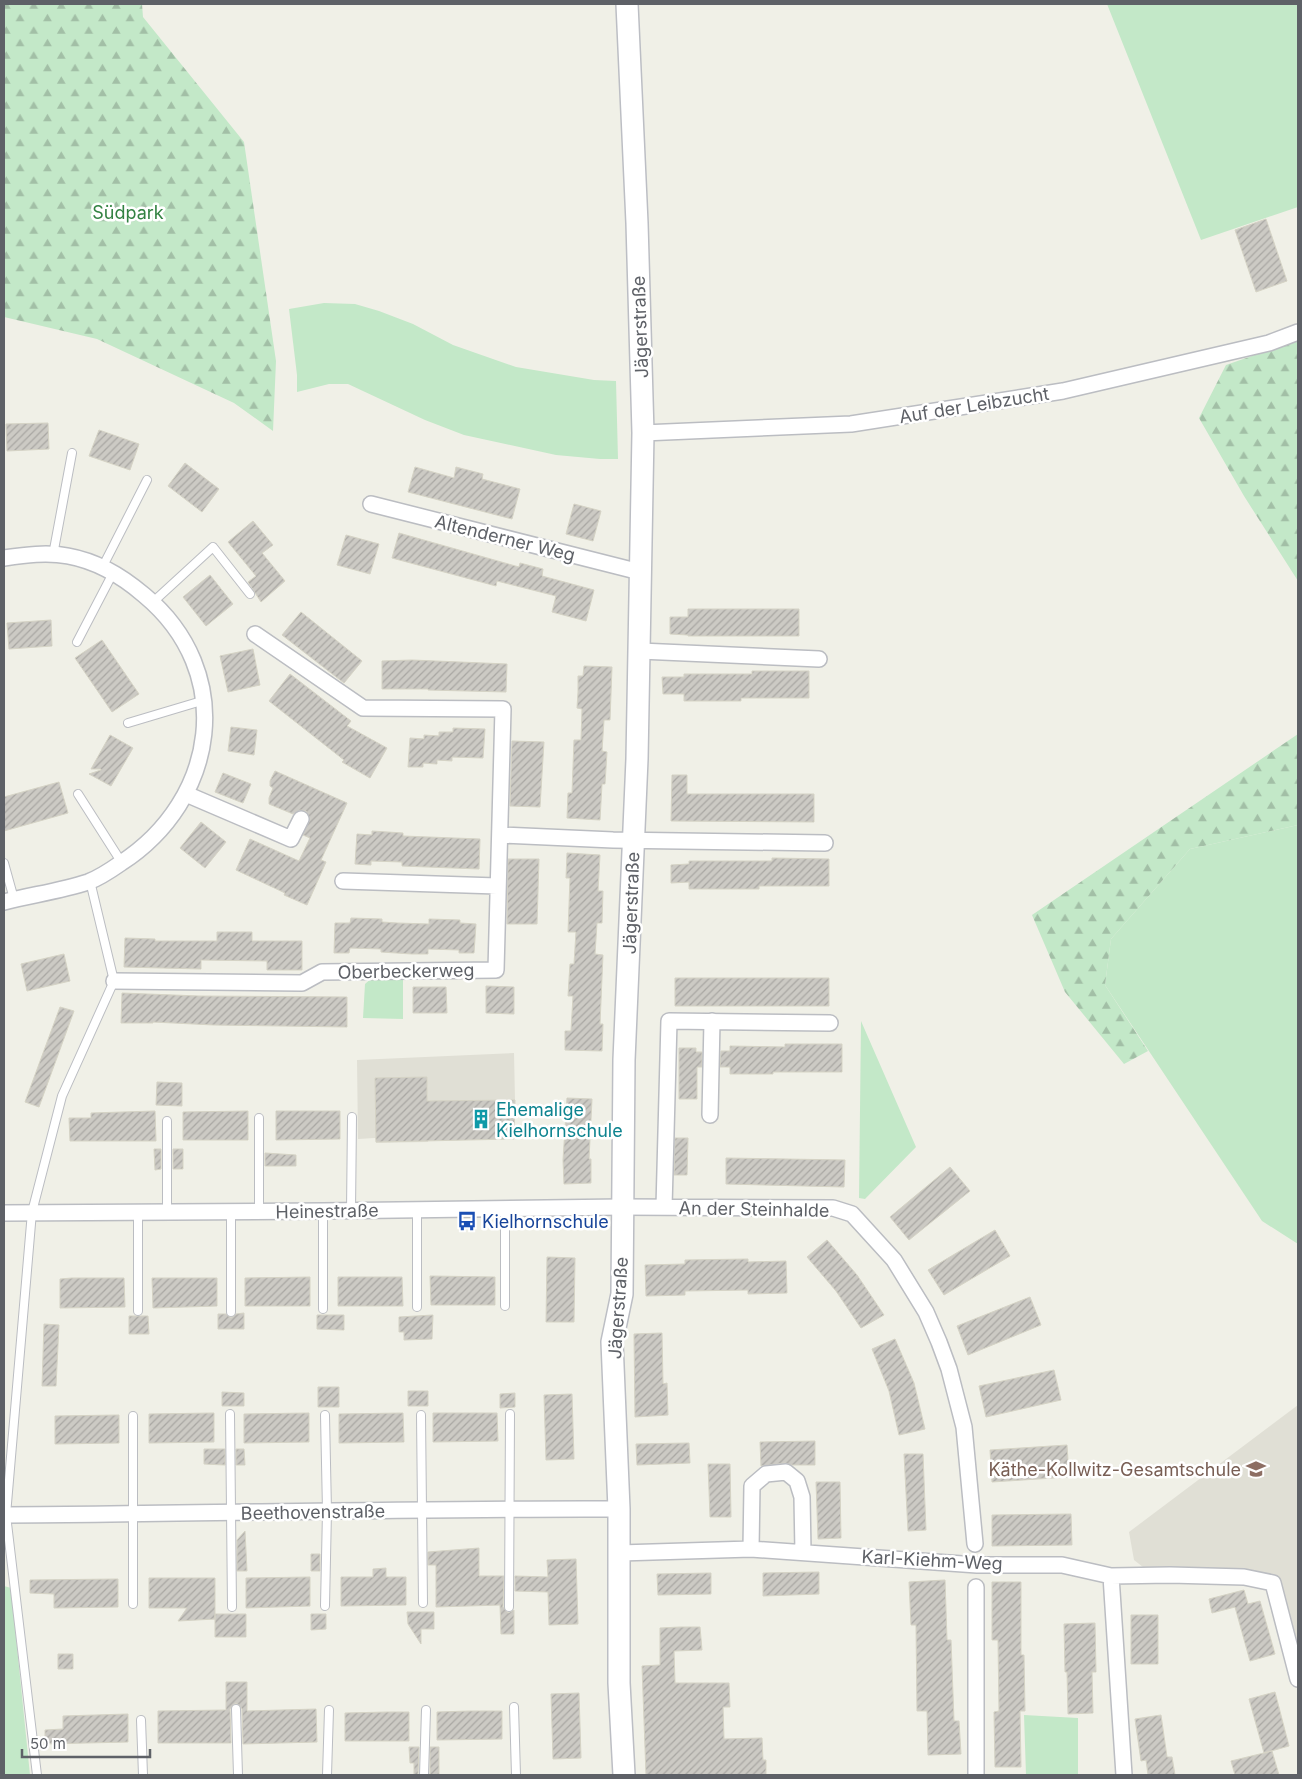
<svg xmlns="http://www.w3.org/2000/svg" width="1302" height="1779" font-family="Inter,sans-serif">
<defs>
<pattern id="forest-firs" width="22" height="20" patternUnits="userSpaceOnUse" patternTransform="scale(1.25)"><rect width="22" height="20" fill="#c3e8c8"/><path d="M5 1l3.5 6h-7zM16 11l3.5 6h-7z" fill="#a2bfa6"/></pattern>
<pattern id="building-hatch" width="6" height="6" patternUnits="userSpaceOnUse" patternTransform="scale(1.25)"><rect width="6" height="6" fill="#cccac4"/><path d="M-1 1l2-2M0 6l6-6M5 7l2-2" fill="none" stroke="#a9a7a3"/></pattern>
</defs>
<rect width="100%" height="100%" fill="#f0f0e7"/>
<path fill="#e0dfd5" d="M514,1053L515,1100L447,1101L428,1137V1142L376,1143L375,1138L358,1139L357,1060Z
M1298,1405V1648L1278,1581L1157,1578L1134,1560L1129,1532Z"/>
<path fill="#c3e8c8" d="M1107,4H1298V207L1201,240Z
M324,303L355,304L379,311L413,324L453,345L516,367L594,380L616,381L618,459H600L556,455L464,435L425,420L348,384H329L297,392V375L289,309Z
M1298,825V1244L1262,1221L1105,985L1111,939L1190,849Z
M373,977L403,978V1019L363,1018L365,984Z
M861,1021L916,1147L865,1199L859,1198Z
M4,1586L11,1588L30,1775H4Z
M1024,1715L1078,1718V1775H1026Z"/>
<path fill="url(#forest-firs)" d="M4,4H142L143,17L244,142L276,361L273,431L234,403L97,339L4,317Z
M1298,340V581L1244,496L1199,418L1226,365Z
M1298,734V825L1190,849L1111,939L1105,985L1148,1051L1124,1064L1065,992L1032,915Z"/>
<path fill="url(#building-hatch)" stroke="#d5d3c5" d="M1266,219L1287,281L1256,292L1235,230Z
M48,423L49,449L7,451L6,424Z
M99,430L139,444L130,470L89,456Z
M185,463L219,489L202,512L168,486Z
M415,467L454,478L456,467L483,474L482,479L520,489L512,519L408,492Z
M574,504L601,511L593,541L566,534Z
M253,521L273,545L262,553L285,581L261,602L248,582L256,576L228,542Z
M399,533L519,567L520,563L543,569L542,576L594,590L586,621L552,612L556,596L497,581L496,586L392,558Z
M346,535L379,544L370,574L337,565Z
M210,575L233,604L206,626L183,597Z
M688,609H799V636H688V635L670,634V617H688Z
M301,612L362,661L344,683L282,635Z
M51,620L52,646L9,649L7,623Z
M102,640L139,694L112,712L75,658Z
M253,649L260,685L228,692L220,656Z
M412,660L507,664L506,692L428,690V689H382V661Z
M584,666L612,667L610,720H604L602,751L607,752L605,784H602L600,820L567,818L568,793H572L574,740H581L582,709L577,708L578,692V676H583Z
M752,671H809V698H741V701H684V694H663L662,677H684V674H752Z
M290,674L351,721L347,726L387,748L370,778L342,762L344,760L269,701Z
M231,727L257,730L254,755L228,751Z
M453,728L485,729L483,758L452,757V761L437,760V764L423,763V767H408L410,738L424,739V735L439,736V732H453Z
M110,735L133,748L111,786L89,774L101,770V769H91Z
M512,741L544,742L540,807L510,806Z
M275,771L347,803L321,860L326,862L307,905L284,895L285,893L236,870L250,839L299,861L310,838L303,835L310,819L306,811L300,810L293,814L269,804V798L273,788L270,786V781Z
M223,773L251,784L243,803L215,792Z
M672,775H687V794H814V822L671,821Z
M59,782L68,813L4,831V797Z
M201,822L226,842L205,868L180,848Z
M372,831L403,833V836L480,839L479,869L402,866V862L371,861V865L355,864L357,834L372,835Z
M567,853L600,855L598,891H603L602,923H597L595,954L603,955L600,1024H603L602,1051L565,1050V1031H571L573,996H568L569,979L570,964H574L576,932H568L570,878H566Z
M772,858L829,859V886H759V889H689V882L671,883V865L689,864V861H772Z
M508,859H539L537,924H507Z
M351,918L382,919V922L397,923L429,924V919L460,920V923L476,924L474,953H459V950L428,949V954H412L381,952V949L350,948L349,953H334L335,923H350Z
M217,932H252V941H302V970H267V961L201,960V969L124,967L125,938L155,939V941H217Z
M64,954L70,981L27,991L21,964Z
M675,978H829V1006H675Z
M486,986L514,987V1014L486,1013Z
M413,987H446L447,1013H413Z
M122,993L199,996L347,997V1027L214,1025L153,1022V1023H121Z
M60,1007L74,1011L39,1107L25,1102Z
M785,1044H842V1072H773V1074H730V1067H720L721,1051H730V1046L785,1047Z
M679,1048H696V1052H702V1067H697V1099H679Z
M427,1077V1101L515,1100L514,1139L376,1142L375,1078Z
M157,1082L182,1083V1106L156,1105Z
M567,1098L592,1099L589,1159H591V1183L564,1184L563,1160Z
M155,1111L156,1141H70L69,1118H91V1113Z
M248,1111V1140H183V1112Z
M276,1111H340V1139L276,1140Z
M675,1138H688L687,1175H674Z
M154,1149H161V1169L155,1170Z
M173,1149H183V1169H173Z
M265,1153L296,1155V1166H265Z
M726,1158L845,1160L844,1187L726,1184Z
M950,1167L970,1191L909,1240L890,1217Z
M995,1230L1010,1256L944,1295L928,1270Z
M827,1240L857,1275L884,1315L861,1328L836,1291L807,1257Z
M547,1257L575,1258L574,1322H546Z
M748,1259V1262L786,1261L787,1293L748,1294V1290L685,1291V1295L646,1296L645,1265L685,1264V1260Z
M430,1276L495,1277V1305H431Z
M310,1277V1306H245V1278Z
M338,1277H402L403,1306H338Z
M72,1278H124L125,1307L60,1308V1279Z
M152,1278H217V1306L153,1308Z
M1030,1297L1041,1325L968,1355L957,1326Z
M244,1313V1329H218V1314H226L231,1318L236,1314Z
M317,1315H344V1330L317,1329Z
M433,1315L432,1339L404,1340V1332H399V1317Z
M129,1316H148L149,1334H129Z
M44,1324L59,1325L56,1386H42Z
M662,1333L663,1384L667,1383L668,1415L635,1417L634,1334Z
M895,1339L914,1383L925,1429L899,1435L889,1391L872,1349Z
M1054,1370L1061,1400L986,1417L979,1386Z
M318,1387H339V1407H318Z
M408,1391H428V1406H408Z
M222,1392L244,1393V1406H222Z
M515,1393V1407L500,1408V1394Z
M572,1394L574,1459L546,1460L544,1395Z
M214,1413V1442L149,1443V1414Z
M309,1413V1442L244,1443V1414Z
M403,1413L404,1442L339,1443V1414Z
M433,1413H497L498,1441L433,1442Z
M119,1415V1443L55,1444V1416Z
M815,1441V1465H792L785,1463L761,1466L760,1442Z
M689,1443L690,1463L637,1465L636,1444Z
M1067,1445L1069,1477L992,1482L990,1450Z
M204,1449H225V1465L204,1464Z
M236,1449H244L245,1465H236Z
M904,1454H923L926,1530L908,1531Z
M708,1464H730L731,1517H710Z
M816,1482H840L841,1538L818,1539Z
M1071,1514L1072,1545L992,1546V1515Z
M245,1531L247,1571H237V1540Z
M479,1548V1576H504L503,1607L508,1613L514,1610V1634H501L500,1605L436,1607V1565H428V1552Z
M311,1554H320V1571H311Z
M576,1559L578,1624L549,1625L548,1592L515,1591V1576L548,1577L547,1560Z
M386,1568V1577H406V1605L341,1606V1577H373V1569Z
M819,1572V1594L763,1596V1573Z
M711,1573V1594L658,1595L657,1574Z
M310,1577V1606L246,1608V1578Z
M149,1578H215V1619L178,1621L187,1608H149Z
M118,1579V1607L54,1608V1594L30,1593V1580Z
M945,1580L947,1640H951L954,1721H959L961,1754L928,1755L927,1711H917L916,1625H911L909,1582Z
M992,1582H1021V1655H1024L1025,1711H1020L1021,1767H995L994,1712L999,1711L998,1640H992Z
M1244,1590L1248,1604L1260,1601L1275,1654L1250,1661L1235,1607L1212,1613L1209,1599Z
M407,1612H434V1629H421V1644L408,1624Z
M215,1614H246V1637H215Z
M311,1614H326V1629L311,1630Z
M1131,1615H1158V1664H1131Z
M1095,1623L1096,1672H1092L1093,1713L1068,1714L1067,1672H1065L1064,1624Z
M680,1627H700L702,1650L674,1651L675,1683H729L730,1707H723L724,1739L762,1738L763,1760H766V1775H646L642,1666L660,1665V1628Z
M58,1654H73V1669H58Z
M226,1682H247V1711L316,1709L317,1742L243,1744L242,1709L240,1706L236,1703L233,1705L230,1709L231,1743H158V1711L226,1710Z
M1275,1692L1289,1746L1264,1753L1249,1699Z
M579,1693L581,1758L553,1759L551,1694Z
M470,1711H502V1739L437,1740V1712Z
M388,1712H409V1741H345V1713Z
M128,1714V1742L45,1744V1730L63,1729V1716Z
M1161,1715L1167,1757H1172L1175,1775H1148L1146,1760L1141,1761L1135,1719Z
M409,1747H419L418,1775H414V1763H410Z
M430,1747H439V1775H430Z
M1272,1751L1279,1775H1235L1231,1761Z"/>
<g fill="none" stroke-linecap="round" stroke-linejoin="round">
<defs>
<path id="lane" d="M53,555L72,453
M102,568L147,480
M153,602L213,547L250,594
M77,642L113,573
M128,723L205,700
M78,794L122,863
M4,863L14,899
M167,1121V1212
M505,1208V1306
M417,1210V1307
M351,1211L352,1117
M259,1212V1118
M323,1309V1211
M138,1311V1213
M231,1312V1212
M230,1414L232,1607
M421,1415L423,1603
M133,1604V1416
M325,1606L327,1511L325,1415
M509,1607L510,1414
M514,1707L516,1775
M236,1709L238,1775
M141,1720L143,1775
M37,1775L6,1515L32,1212L62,1096L114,981L90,881
M327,1775L329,1710
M424,1775L426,1710"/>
<path id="street" d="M643,433L851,424L1063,391L1269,343L1298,332
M371,504L640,572
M4,558C25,555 47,552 68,556C96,561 123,577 144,595C237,672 218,800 121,863C111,870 99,878 88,882C61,891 31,895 4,902
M640,651L819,659
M186,794L291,839L301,819
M501,835L613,840L825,843
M343,881L497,886
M114,981L302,983L322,972L496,970L503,709L363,708L255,634
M710,1115L712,1021
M664,1207L669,1021L830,1023
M4,1213L323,1211L622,1207L833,1208L852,1214L894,1260L926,1312L939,1342L949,1369L964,1427L975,1544
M6,1515C210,1514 415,1508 619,1509
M751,1549L752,1486L766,1474L786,1472L797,1481L802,1497L803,1552
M620,1553L751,1549L977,1565H1062L1111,1576L1170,1575L1244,1577L1273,1583L1298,1679
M1111,1576L1124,1775
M976,1775V1587"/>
<path id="secondary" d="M624,1775L619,1683V1509L612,1342L622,1294L624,1060L637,759L643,433L637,223L627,4"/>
</defs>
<use href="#lane" stroke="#bbbdc2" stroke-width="10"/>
<use href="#street" stroke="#bbbdc2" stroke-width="18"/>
<use href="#secondary" stroke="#bcbec4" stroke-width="24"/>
<use href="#lane" stroke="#fff" stroke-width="8"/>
<use href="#street" stroke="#fff" stroke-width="15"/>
<use href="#secondary" stroke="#fff" stroke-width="21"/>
</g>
<defs>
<symbol id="building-bare" viewBox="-9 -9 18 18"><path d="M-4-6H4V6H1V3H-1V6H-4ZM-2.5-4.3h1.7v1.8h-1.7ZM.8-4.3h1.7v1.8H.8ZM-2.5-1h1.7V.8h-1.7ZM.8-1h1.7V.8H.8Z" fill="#0f9aa8" stroke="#fff" stroke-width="2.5" paint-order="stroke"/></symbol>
<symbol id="bus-bare" viewBox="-9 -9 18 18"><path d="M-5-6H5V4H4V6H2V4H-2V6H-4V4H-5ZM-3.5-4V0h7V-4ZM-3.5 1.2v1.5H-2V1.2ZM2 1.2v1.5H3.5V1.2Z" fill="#1a4fb4" stroke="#fff" stroke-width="2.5" paint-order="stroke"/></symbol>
<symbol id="school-bare" viewBox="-9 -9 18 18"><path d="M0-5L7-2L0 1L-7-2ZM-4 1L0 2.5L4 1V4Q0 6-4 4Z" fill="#8d6e63" stroke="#fff" stroke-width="2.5" paint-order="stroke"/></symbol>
</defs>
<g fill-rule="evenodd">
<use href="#building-bare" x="467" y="1105" width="28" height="28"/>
<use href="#bus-bare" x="453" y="1207" width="28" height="28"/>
<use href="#school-bare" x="1242" y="1455" width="28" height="28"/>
</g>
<g text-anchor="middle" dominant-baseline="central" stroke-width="5" stroke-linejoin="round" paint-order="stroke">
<g font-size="18" fill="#328242" stroke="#fff">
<text x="128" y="212">Südpark</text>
</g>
<g font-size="18" fill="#5e6167" stroke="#fff">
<text transform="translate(640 327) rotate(-92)">Jägerstraße</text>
<text transform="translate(974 405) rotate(-9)">Auf der Leibzucht</text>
<text transform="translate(505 538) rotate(14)">Altenderner Weg</text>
<text transform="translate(631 903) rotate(-88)">Jägerstraße</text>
<text transform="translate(406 971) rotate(-1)">Oberbeckerweg</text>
<text transform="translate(754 1209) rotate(1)">An der Steinhalde</text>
<text transform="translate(327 1211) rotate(-1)">Heinestraße</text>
<text transform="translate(618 1308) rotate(-86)">Jägerstraße</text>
<text transform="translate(313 1512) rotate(-1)">Beethovenstraße</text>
<text transform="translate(932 1560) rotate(3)">Karl-Kiehm-Weg</text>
</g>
<g font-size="18" fill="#0d838f" stroke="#fff" text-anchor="start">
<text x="496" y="1109">Ehemalige<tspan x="496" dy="21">Kielhornschule</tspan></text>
</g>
<g font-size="18" fill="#164399" stroke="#fff" text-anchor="start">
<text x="482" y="1221">Kielhornschule</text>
</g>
<g font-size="18" fill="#785e54" stroke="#fff" text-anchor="end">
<text x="1241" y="1469">Käthe-Kollwitz-Gesamtschule</text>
</g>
</g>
<rect width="1302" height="1779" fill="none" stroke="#5e6167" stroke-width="10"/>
<path d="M22 1749v8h128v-8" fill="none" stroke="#5e6167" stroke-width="2.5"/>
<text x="30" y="1749" font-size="15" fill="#5e6167" stroke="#ffffff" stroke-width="4" paint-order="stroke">50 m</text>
</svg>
